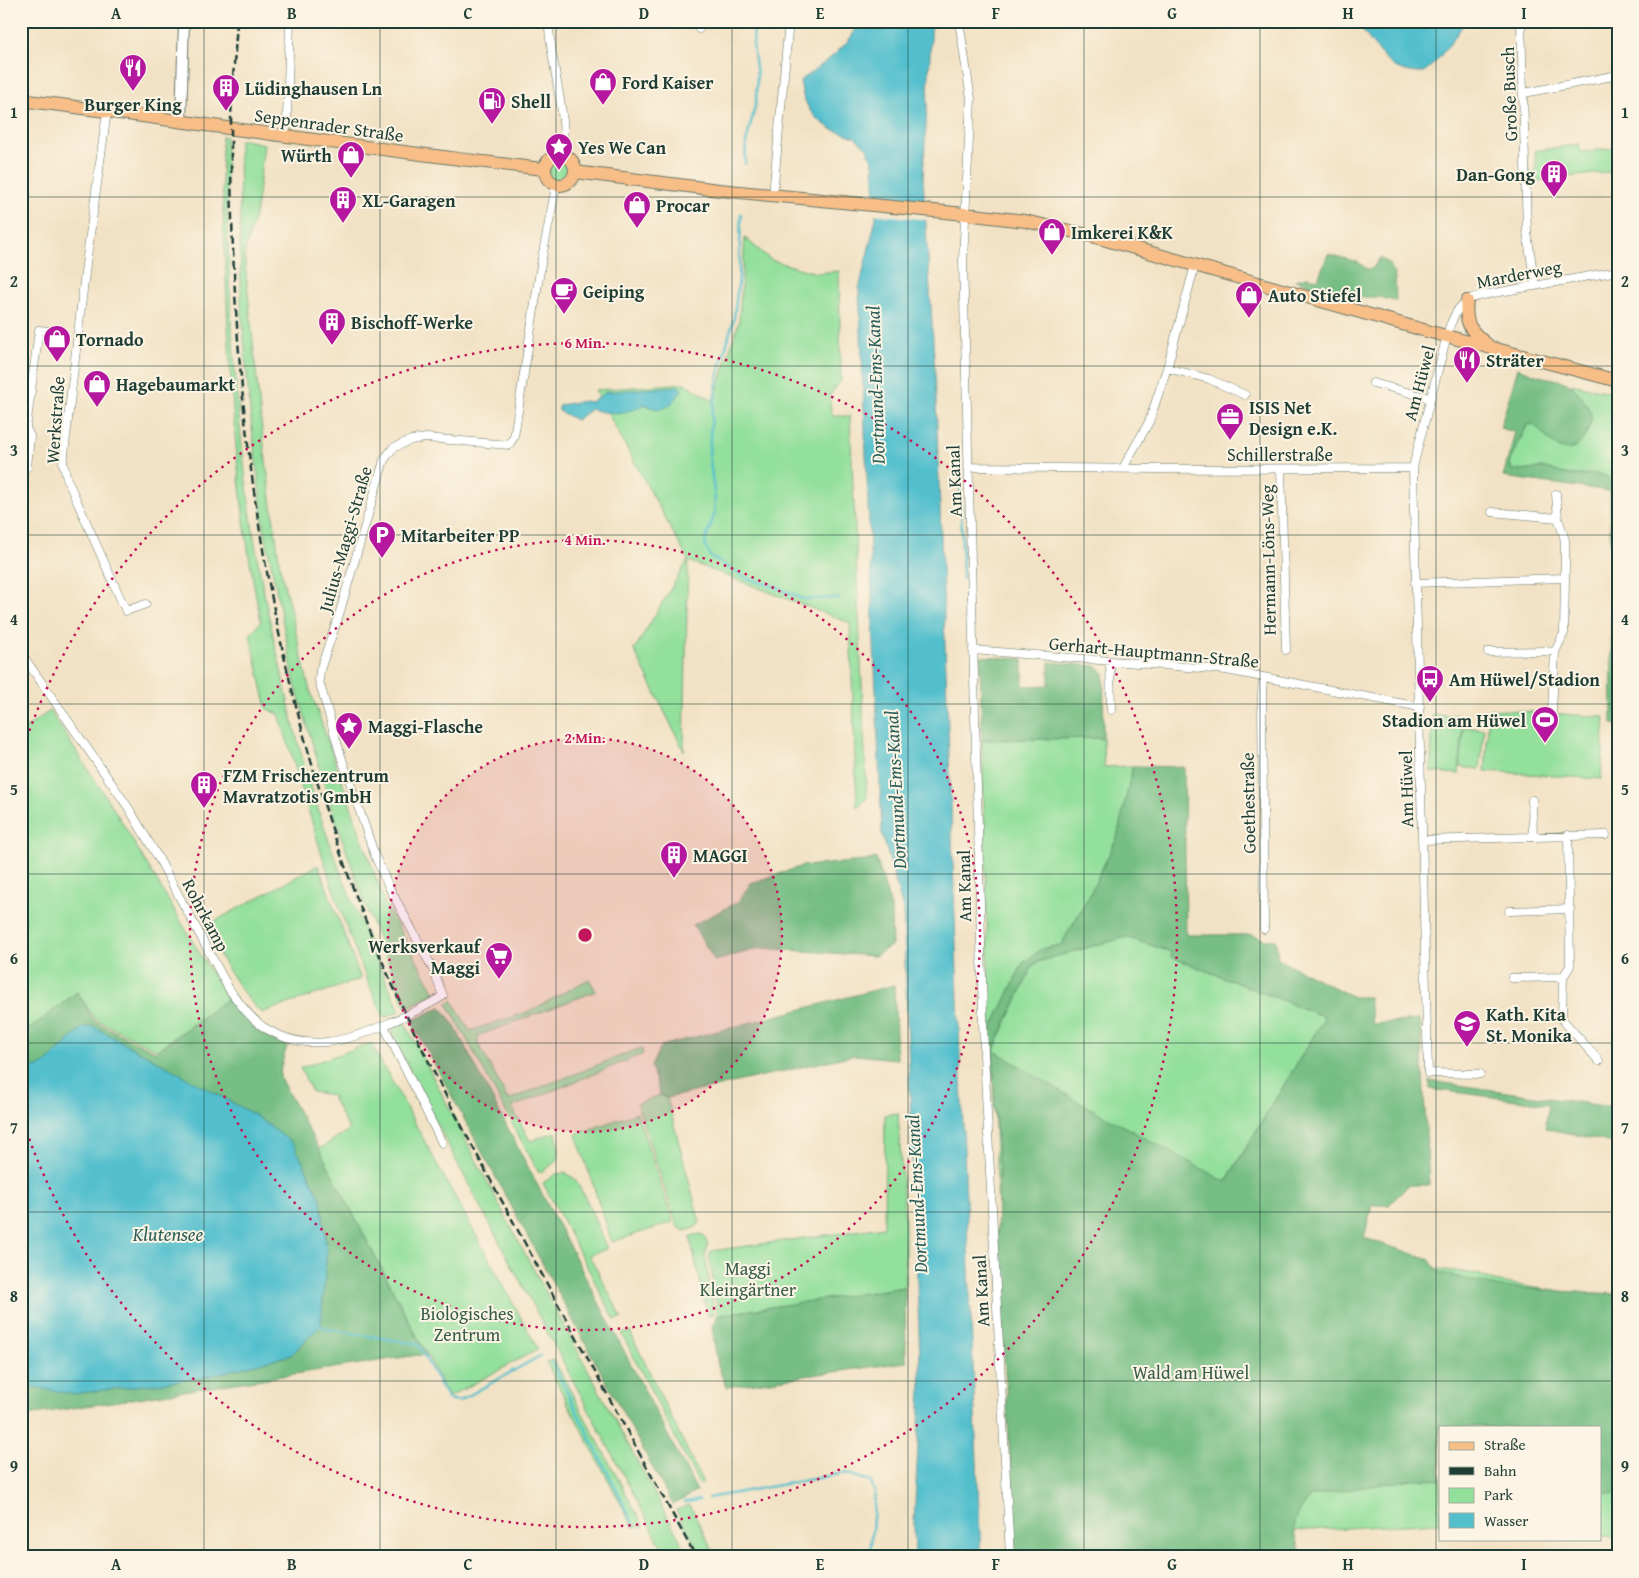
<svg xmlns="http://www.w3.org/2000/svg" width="1639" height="1578" font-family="'Gentium Book Plus',serif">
<rect width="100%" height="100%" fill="#fcf5e5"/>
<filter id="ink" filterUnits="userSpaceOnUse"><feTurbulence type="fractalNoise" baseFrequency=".02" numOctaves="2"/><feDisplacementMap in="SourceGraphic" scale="10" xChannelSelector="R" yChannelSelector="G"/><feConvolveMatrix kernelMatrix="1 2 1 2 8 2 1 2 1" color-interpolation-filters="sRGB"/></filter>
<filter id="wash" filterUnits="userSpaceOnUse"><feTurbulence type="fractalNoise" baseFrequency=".0096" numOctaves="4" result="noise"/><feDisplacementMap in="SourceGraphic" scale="20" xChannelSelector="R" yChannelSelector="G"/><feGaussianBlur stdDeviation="1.12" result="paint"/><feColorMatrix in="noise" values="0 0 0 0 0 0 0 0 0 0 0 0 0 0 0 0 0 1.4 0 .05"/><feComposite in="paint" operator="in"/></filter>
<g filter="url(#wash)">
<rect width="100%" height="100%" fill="#f2e2c5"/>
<path fill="#93df9c" stroke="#598e68" d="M222,136L226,137C227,266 233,396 252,524C259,572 269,619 280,666C291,717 304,769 321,818C343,884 371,947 400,1011L384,1018C338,921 311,816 279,714L267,709L250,635L261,621C239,518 232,411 227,306C225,249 221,192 222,136Z
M239,140H245L264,144L256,212L244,254L262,430L280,567L309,687L384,901L435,993L406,1008L369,915L332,810L295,684L264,528L250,411L241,303Z
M1579,144L1581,152L1616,148L1618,171L1536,181L1535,151Z
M549 171a10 10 0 1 1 20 0a10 10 0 1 1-20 0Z
M745,238L771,260L816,273L839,271L841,380L830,395L831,413L834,416H850L867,798L857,809L850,623L688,561L684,751L634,650L688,560L595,390L684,383L714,401L739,321Z
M1571,384L1618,394V484C1598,466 1586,479 1565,474C1558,473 1551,468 1543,468C1532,469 1522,473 1511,469L1510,460L1527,426L1531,424L1536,426L1553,444L1587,433L1592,418L1590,412Z
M1489,709L1605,717L1601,779L1485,771Z
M50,711L117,814L227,999L157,1050L95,1019L77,992L31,1028L21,1033V731Z
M1432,715H1458V727L1463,728L1459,774L1431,772Z
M1464,727L1484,729L1480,769L1460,767Z
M1103,738L1104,767L1133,766L1117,838L1089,896L1061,945L1042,949L1023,963L990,1032L982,740Z
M318,865L361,979L261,1013C236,988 221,957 204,927Z
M1126,937L1171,952L1172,957L1325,1017L1226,1181L1412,1266L1455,1271L1480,1275L1493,1281L1554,1291L1618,1294V1537L1600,1536V1427H1440V1523L1288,1531L1295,1557H1014L1008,1413L997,1242L998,1214L992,1050H994L1033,965L1038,962L1057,956Z
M589,979L596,991L478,1036V1043L508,1100L641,1048L643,1054L512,1107L530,1141L556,1132C561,1157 562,1160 539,1173L447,1003L452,1000L470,1031L530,1011Z
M405,1023L516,1237L689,1557H667L453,1155L390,1030Z
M371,1043L538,1349L449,1397L319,1149L349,1130L331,1095L312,1092L300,1068Z
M660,1095L667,1098L700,1223L693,1229L684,1231L677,1226L637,1104Z
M637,1113L673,1222L612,1242L576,1134Z
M898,1113L905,1225V1287L718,1315L709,1255L711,1251L884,1227L885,1115Z
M565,1173L575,1179L588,1203L607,1249L589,1255L622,1318L615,1320L543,1183L556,1174Z
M700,1234L704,1235L708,1246L705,1255L714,1313L708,1316L690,1238L694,1235Z
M630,1332L703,1483L699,1484L622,1334Z
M554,1360L644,1527H633L546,1362Z
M690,1505L716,1557H702L676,1510Z"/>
<path fill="#76be84" stroke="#4a7e5c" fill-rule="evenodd" d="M1328,254L1358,262L1367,269H1372L1380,258C1398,266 1395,285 1396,301L1378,297H1359L1336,292L1295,280L1307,277L1318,279Z
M1518,368C1524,370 1530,373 1536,375C1544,378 1567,380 1572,386C1579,393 1589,405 1591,415C1592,419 1591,422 1589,426C1585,439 1577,454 1560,448C1548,444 1543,429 1531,424L1527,425L1510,460L1511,469C1521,473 1532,469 1543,468C1551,468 1558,473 1565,474C1588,479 1597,465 1618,484V725L1612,724L1610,491L1503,477L1515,432L1500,428Z
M980,656L1023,659V686L1049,685V662L1095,666L1100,669L1104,674L1103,738L982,740Z
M1133,766L1184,767L1186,935H1252L1266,940H1276L1278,959L1353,997H1369L1372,1024L1420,1020L1429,1185H1409L1389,1205H1372L1364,1238L1429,1259L1438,1272L1500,1287L1618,1295V1494L1600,1492V1427H1440V1480L1414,1479L1310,1496L1294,1520L1295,1533L1302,1557H1016L997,1234L999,1170L993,1078L995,1077L993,1051L990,1048V1032L1023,963L1042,949L1061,945L1089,896L1117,838ZM1126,937L1171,952V957L1325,1017L1226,1182L1077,1101L993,1050L1033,965L1038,962L1057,956Z
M876,858L891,907L892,945L875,956L760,948L715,961L693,925L738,902L751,883L803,866L866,861Z
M894,985L897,1059L854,1055L667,1098L660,1095L651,1066L661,1046Z
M77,992L94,1021L156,1052L228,999C248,1021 258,1035 287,1046L281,1066L280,1078L319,1149L427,1356L418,1355L21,1416V1383L26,1386L327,1250L321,1199L293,1144L164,1066L93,1026L83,1027L44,1065L21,1072V1033L31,1028Z
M441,1007L454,1025L697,1491L673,1505L415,1028L412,1021Z
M1430,1081L1618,1108V1144L1545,1128L1549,1104L1430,1089Z
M905,1287L906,1362L726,1387L718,1366L712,1327L718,1315Z"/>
<path fill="#53bfcd" stroke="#397e80" d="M857,21H932L923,178L935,372L960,1054L981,1557H915L914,1523L921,1387L903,909L882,833L859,289L876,218L873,164L867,148L855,137L831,129L816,118L809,109L803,96L800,81C815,69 858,42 857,21Z
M1355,21H1465C1459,32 1434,68 1423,72C1415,75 1400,70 1393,66C1384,60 1363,31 1355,21Z
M679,386L682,389C674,404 662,416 645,404C628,414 610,415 591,409L576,420L559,411V405L584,401L591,402L606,392Z
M93,1026L253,1114L294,1144L321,1199L327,1250L321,1325L291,1355L202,1378L73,1394L26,1386L21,1383V1072L44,1065L83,1027Z"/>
<path fill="#f2e2c5" d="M871,195L927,202L928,220L873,214Z"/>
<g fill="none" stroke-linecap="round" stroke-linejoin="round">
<path stroke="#53bfcd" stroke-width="2.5" d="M745,164L746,143L756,102L757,75L753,45L754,21
M741,214L739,277L734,318L719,372L712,413L709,452L715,500L714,516L705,541L706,548L711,557L746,578L776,587L803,599L840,598
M960,467L963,579
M319,1325L328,1329L417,1344L420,1348L448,1399L459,1401L540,1356
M552,1362L634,1525
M708,1498L845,1473L870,1481L875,1492L870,1557
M685,1502L699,1500"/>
</g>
</g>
<g filter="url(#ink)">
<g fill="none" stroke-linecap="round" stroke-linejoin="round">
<defs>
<path id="minor" d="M548,21C550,42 553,62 557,82C561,107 567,130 561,155
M959,21L971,99L963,260L984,1055L1010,1557
M1521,21L1527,232L1535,286
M699,29V21
M1524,93L1618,75
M107,111L86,264L63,463L67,479L126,611L146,604
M285,136L287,118L290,21
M773,195L789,21
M1167,368L1209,379L1245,395
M1373,383L1429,398
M26,428L39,330L60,332
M21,466L27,467L30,436L26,428H23
M968,467L1157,469L1413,468
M1123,468L1149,422L1167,368L1195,265
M1281,469L1286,650
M1492,512L1558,518
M1415,583L1565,578
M973,650L1226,670L1420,707
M1488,652L1545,651L1555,652
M21,653L128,807L159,859L229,989C239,1002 248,1016 262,1026C304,1054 346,1042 389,1023C407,1015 426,1007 443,996L433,969L389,887L375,856L340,753L319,681L320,670L339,615L384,460L393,448L411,440L426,438L509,445L514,437L542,258L556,186
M1110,662L1111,710
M1263,677L1262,695L1264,929
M1552,710L1555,652L1564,633L1565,578V540L1558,518L1556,494
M1532,800L1533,837
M1422,840L1606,835
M1509,911L1570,909
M1563,977L1562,1019L1599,1061
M1512,978L1563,977L1570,966L1568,835
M384,1026L442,1143
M1480,1074L1428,1073L1413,468C1422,430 1432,393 1442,355C1446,339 1450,317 1462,305C1467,299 1475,297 1483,295L1618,271"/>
<path id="tertiary" d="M181,121L184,21"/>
<path id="primary" d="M21,100C196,122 369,150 544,169
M545 170a15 15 0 1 1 30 0a15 15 0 1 1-30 0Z
M575,172L719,190L965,214L1025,221L1092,236L1427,331L1618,381
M1467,301C1464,324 1471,332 1489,346"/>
</defs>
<use href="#minor" stroke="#697767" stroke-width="9"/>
<use href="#tertiary" stroke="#697767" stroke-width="12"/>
<use href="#primary" stroke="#697767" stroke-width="14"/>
<use href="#minor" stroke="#fff" stroke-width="8"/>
<use href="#tertiary" stroke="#fff" stroke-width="10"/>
<use href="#primary" stroke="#f7be88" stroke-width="12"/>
<path stroke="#1f3d34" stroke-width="2.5" stroke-dasharray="8 4" stroke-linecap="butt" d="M237,21C235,57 231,92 231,128C230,408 266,678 373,939C416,1045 472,1146 527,1247C583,1350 639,1453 696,1557"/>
</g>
</g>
<path fill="none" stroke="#1f3d34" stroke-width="1" stroke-opacity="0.55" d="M204,21V1557M380,21V1557M556,21V1557M732,21V1557M908,21V1557M1084,21V1557M1260,21V1557M1436,21V1557M21,197H1618M21,366H1618M21,535H1618M21,704H1618M21,874H1618M21,1043H1618M21,1212H1618M21,1381H1618"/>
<circle cx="585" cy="935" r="197" fill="#c2185b" fill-opacity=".12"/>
<g fill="none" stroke="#c2185b" stroke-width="2.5" stroke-dasharray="2.5 5">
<circle cx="585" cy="935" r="197"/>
<circle cx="585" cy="935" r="395"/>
<path d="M22 752A592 592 0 1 1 22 1118"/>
</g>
<defs>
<symbol id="restaurant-pin" viewBox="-11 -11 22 30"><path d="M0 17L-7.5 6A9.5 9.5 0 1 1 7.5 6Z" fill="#b5179e" stroke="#fcf5e5"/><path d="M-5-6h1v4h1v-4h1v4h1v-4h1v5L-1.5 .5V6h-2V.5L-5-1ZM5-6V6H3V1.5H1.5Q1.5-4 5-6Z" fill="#fff"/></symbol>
<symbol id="shop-pin" viewBox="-11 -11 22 30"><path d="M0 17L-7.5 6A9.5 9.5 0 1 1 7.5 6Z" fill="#b5179e" stroke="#fcf5e5"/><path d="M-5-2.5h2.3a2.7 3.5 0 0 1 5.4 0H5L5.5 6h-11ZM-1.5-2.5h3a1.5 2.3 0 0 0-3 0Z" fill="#fff"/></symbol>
<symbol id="building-pin" viewBox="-11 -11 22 30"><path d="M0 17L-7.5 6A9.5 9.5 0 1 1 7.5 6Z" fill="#b5179e" stroke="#fcf5e5"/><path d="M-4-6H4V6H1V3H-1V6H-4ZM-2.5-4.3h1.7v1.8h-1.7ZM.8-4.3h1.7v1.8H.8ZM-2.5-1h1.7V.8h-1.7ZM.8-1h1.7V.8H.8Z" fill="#fff"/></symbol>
<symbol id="fuel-pin" viewBox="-11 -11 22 30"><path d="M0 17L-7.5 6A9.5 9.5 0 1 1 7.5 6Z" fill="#b5179e" stroke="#fcf5e5"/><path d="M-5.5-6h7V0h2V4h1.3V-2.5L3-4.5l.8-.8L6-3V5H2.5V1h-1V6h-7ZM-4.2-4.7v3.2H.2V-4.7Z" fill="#fff"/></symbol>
<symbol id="sight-pin" viewBox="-11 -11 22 30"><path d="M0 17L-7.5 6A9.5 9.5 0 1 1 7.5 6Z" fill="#b5179e" stroke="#fcf5e5"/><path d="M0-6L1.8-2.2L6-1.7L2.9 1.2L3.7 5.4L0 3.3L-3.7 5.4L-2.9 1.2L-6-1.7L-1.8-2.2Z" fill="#fff"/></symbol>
<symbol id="cafe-pin" viewBox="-11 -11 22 30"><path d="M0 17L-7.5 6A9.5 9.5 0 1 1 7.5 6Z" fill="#b5179e" stroke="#fcf5e5"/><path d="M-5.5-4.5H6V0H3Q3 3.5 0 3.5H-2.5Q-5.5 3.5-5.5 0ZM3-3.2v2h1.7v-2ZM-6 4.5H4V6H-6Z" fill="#fff"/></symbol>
<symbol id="office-pin" viewBox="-11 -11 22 30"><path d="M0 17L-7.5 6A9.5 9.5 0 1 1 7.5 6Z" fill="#b5179e" stroke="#fcf5e5"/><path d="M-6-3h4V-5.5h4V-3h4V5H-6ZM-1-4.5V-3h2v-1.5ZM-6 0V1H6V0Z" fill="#fff"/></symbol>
<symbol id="parking-pin" viewBox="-11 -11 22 30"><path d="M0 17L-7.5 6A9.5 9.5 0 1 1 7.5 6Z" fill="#b5179e" stroke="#fcf5e5"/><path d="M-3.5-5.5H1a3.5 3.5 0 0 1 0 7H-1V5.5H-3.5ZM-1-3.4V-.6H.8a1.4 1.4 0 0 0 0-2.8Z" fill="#fff"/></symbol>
<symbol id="bus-pin" viewBox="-11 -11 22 30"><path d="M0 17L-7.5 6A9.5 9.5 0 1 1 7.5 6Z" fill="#b5179e" stroke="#fcf5e5"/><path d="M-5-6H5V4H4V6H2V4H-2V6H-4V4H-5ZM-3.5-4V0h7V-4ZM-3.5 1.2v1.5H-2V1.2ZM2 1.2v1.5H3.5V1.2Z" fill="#fff"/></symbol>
<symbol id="stadium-pin" viewBox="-11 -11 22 30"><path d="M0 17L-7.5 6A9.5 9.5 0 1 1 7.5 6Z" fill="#b5179e" stroke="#fcf5e5"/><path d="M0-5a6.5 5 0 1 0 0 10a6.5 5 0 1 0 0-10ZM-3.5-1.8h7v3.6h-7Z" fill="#fff"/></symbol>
<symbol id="supermarket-pin" viewBox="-11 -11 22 30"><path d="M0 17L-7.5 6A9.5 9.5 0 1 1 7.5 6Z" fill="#b5179e" stroke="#fcf5e5"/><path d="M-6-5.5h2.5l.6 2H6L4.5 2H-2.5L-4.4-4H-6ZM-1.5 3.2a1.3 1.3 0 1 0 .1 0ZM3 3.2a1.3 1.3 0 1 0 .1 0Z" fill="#fff"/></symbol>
<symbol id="school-pin" viewBox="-11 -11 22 30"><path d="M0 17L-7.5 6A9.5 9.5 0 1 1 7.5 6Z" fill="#b5179e" stroke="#fcf5e5"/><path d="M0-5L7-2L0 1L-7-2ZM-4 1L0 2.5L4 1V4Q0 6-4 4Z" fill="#fff"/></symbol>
</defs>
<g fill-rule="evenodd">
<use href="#restaurant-pin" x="117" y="52" width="32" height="43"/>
<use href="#shop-pin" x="587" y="66" width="32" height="43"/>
<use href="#building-pin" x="210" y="72" width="32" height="43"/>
<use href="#fuel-pin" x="476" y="85" width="32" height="43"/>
<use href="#sight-pin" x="543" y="131" width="32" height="43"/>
<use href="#shop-pin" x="335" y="139" width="32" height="43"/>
<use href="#building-pin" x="1538" y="158" width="32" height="43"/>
<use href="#building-pin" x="327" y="184" width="32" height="43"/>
<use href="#shop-pin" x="621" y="189" width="32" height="43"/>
<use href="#shop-pin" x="1036" y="216" width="32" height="43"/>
<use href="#cafe-pin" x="548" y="275" width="32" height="43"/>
<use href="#shop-pin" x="1233" y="279" width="32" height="43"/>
<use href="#building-pin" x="316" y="306" width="32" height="43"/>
<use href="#shop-pin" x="41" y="323" width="32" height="43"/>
<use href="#restaurant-pin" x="1451" y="344" width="32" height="43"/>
<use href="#shop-pin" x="81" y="368" width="32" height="43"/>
<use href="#office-pin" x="1214" y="401" width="32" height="43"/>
<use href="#parking-pin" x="366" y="519" width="32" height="43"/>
<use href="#bus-pin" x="1414" y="663" width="32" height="43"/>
<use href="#stadium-pin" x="1529" y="704" width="32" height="43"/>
<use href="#sight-pin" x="333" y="710" width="32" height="43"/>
<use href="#building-pin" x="188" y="769" width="32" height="43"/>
<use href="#building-pin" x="658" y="839" width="32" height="43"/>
<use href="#supermarket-pin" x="483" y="940" width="32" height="43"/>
<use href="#school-pin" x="1451" y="1008" width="32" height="43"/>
</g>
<g text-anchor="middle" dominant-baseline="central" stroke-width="4" stroke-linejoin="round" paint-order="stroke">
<g font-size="18" font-weight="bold" fill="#1f3d34" stroke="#fcf5e5" text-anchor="start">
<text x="622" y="82">Ford Kaiser</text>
<text x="245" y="88">Lüdinghausen Ln</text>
<text x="511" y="101">Shell</text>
<text x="133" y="104" text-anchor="middle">Burger King</text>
<text x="578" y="147">Yes We Can</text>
<text x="332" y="155" text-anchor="end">Würth</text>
<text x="1535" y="174" text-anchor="end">Dan-Gong</text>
<text x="362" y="200">XL-Garagen</text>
<text x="656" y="205">Procar</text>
<text x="1071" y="232">Imkerei K&amp;K</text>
<text x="583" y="291">Geiping</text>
<text x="1268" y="295">Auto Stiefel</text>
<text x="351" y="322">Bischoff-Werke</text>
<text x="76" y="339">Tornado</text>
<text x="1486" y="360">Sträter</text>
<text x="116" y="384">Hagebaumarkt</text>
<text x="1249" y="407">ISIS Net<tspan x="1249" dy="21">Design e.K.</tspan></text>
<text x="401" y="535">Mitarbeiter PP</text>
<text x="1449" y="679">Am Hüwel/Stadion</text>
<text x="1526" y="720" text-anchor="end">Stadion am Hüwel</text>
<text x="368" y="726">Maggi-Flasche</text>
<text x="223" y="775">FZM Frischezentrum<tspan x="223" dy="21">Mavratzotis GmbH</tspan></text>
<text x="693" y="855">MAGGI</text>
<text x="480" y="946" text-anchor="end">Werksverkauf<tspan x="480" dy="21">Maggi</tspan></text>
<text x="1486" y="1014">Kath. Kita<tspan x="1486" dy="21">St. Monika</tspan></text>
</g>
<g font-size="18" fill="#1f3d34" stroke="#fcf5e5">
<text transform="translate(1509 94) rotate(-92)">Große Busch</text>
<text transform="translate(329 125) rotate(8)">Seppenrader Straße</text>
<text transform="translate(1519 274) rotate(-11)">Marderweg</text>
<text transform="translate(1419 383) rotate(-75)">Am Hüwel</text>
<text transform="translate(55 420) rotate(-86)">Werkstraße</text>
<text x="1280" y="454">Schillerstraße</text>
<text transform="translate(954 481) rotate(-92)">Am Kanal</text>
<text transform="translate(345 539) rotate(-74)">Julius-Maggi-Straße</text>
<text transform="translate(1268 560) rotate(-91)">Hermann-Löns-Weg</text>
<text transform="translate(1154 652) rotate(5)">Gerhart-Hauptmann-Straße</text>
<text transform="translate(1406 789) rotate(-91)">Am Hüwel</text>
<text transform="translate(1248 803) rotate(-91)">Goethestraße</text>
<text transform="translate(964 886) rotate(-91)">Am Kanal</text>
<text transform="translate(206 915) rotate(62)">Rohrkamp</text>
<text transform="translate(981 1291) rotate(-93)">Am Kanal</text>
</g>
<g font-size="18" fill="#365d49" stroke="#fcf5e5">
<text x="748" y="1268">Maggi<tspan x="748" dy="21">Kleingärtner</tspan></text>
<text x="467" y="1313">Biologisches<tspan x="467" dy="21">Zentrum</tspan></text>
<text x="1191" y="1372">Wald am Hüwel</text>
</g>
<g font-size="19" font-style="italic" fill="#2c5e5a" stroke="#fcf5e5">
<text transform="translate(875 385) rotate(-92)">Dortmund-Ems-Kanal</text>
<text transform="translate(895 790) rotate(-93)">Dortmund-Ems-Kanal</text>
<text transform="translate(916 1194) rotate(-93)">Dortmund-Ems-Kanal</text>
<text x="168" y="1234">Klutensee</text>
</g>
</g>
<circle cx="585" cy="935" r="8" fill="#c2185b" stroke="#fcf5e5" stroke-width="2.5"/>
<g font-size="15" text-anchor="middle" font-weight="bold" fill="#c2185b" stroke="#fcf5e5" stroke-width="4" stroke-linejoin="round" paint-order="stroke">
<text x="585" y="348">6 Min.</text>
<text x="585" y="545">4 Min.</text>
<text x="585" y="743">2 Min.</text>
</g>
<rect width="1639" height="1578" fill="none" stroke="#fcf5e5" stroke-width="55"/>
<rect x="1439" y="1426" width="162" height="115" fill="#fcf5e5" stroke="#a4ab9e"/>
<rect x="1449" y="1442" width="25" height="8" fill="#f7be88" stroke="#a4ab9e"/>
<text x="1484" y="1450" font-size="15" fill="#1f3d34">Straße</text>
<rect x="1449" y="1467" width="25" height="8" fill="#1f3d34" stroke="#a4ab9e"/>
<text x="1484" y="1476" font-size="15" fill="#1f3d34">Bahn</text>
<rect x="1449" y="1488" width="25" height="15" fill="#93df9c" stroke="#a4ab9e"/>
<text x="1484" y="1500" font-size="15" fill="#1f3d34">Park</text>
<rect x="1449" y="1513" width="25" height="15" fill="#53bfcd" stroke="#a4ab9e"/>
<text x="1484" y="1526" font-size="15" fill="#1f3d34">Wasser</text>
<rect x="28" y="28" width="1584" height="1522" fill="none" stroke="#1f3d34" stroke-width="2"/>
<g font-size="16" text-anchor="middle" font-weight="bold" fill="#1f3d34">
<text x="116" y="19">A</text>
<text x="292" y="19">B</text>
<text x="468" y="19">C</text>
<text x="644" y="19">D</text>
<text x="820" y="19">E</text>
<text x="996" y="19">F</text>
<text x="1172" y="19">G</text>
<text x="1348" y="19">H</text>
<text x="1524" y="19">I</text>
<text x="14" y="118">1</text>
<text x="1625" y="118">1</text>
<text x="14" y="287">2</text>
<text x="1625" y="287">2</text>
<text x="14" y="456">3</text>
<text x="1625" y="456">3</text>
<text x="14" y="625">4</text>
<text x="1625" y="625">4</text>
<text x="14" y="795">5</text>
<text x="1625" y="795">5</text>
<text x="14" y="964">6</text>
<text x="1625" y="964">6</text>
<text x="14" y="1133">7</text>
<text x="1625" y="1133">7</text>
<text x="14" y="1302">8</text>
<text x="1625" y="1302">8</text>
<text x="14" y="1472">9</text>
<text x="1625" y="1472">9</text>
<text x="116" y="1570">A</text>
<text x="292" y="1570">B</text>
<text x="468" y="1570">C</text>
<text x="644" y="1570">D</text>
<text x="820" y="1570">E</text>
<text x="996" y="1570">F</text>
<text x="1172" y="1570">G</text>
<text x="1348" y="1570">H</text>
<text x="1524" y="1570">I</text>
</g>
</svg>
